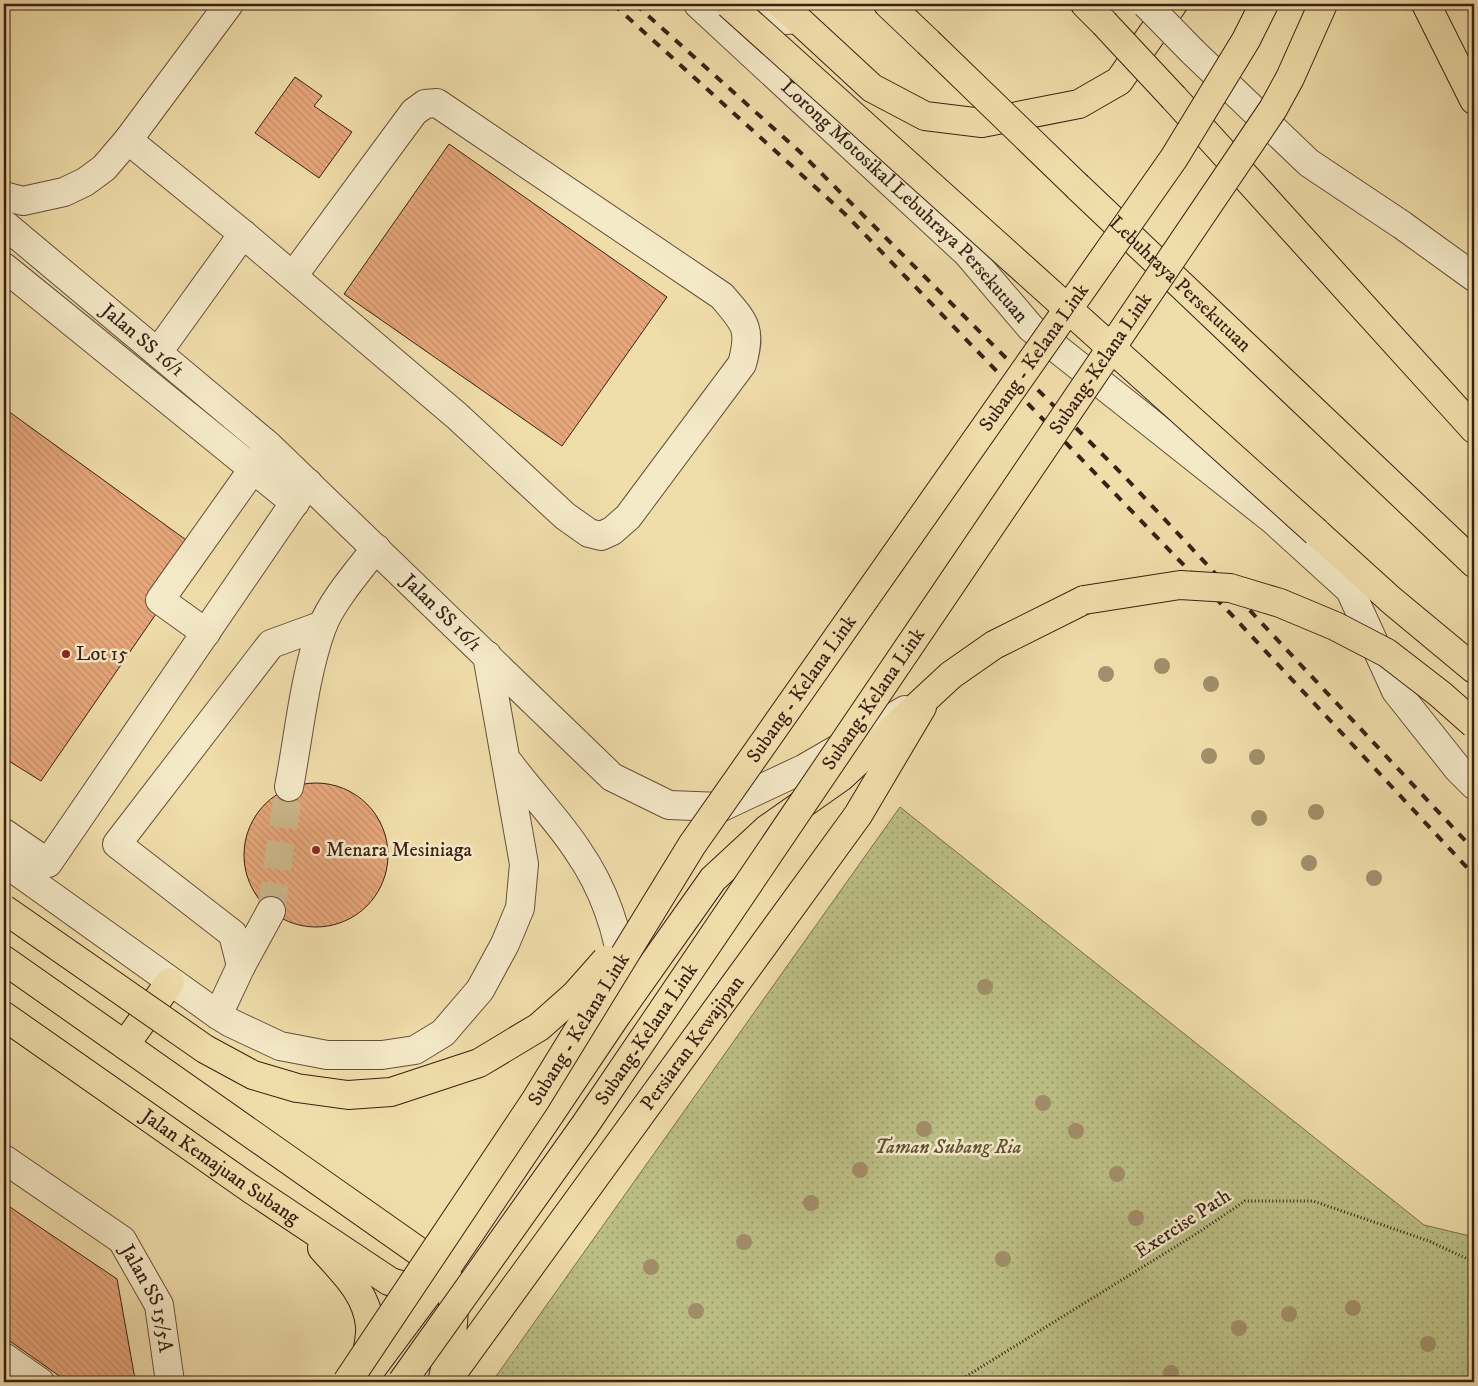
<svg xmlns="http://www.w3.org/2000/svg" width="1478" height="1386" font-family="'IM FELL DW Pica',serif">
<defs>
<pattern id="park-dots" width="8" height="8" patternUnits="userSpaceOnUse" patternTransform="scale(1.25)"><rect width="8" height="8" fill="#bcc087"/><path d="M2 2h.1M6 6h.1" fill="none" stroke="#9a9b6d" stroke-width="1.8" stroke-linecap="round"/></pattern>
<pattern id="building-back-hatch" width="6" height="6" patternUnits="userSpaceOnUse" patternTransform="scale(1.25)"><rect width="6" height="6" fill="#e7a77b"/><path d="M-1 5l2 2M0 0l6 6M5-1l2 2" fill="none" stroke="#c78f69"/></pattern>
</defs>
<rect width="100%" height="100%" fill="#f0deaa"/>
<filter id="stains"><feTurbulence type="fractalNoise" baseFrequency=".004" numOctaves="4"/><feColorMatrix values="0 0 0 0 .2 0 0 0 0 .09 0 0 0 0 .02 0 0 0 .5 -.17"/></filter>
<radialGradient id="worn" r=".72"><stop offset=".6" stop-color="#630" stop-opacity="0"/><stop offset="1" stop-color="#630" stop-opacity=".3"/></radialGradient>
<path fill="url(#park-dots)" stroke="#7b704e" d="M900,807L1424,1225L1474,1237V1382H492Z"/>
<path fill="url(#building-back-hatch)" stroke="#3a1f15" d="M295,77L322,96L314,106L352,132L319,178L255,133Z
M449,144L667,297L562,446L344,294Z
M4,408L200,550L41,781L4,758Z
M244 855a72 72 0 1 1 144 0a72 72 0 1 1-144 0Z
M4,1203L117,1279L135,1379L133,1382H68L4,1337Z"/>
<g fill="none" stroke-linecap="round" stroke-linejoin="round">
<path stroke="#ccb88c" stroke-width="28" stroke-dasharray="28 14" stroke-linecap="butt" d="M271,911L289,787"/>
<defs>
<g id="minor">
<path id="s1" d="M698,4L967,253L1031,328L1273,520L1350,590L1396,691L1458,769L1474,785"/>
<path d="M732,25L797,19"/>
<path d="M1193,52L1309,163L1402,225L1474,277"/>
<path d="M128,140L243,234"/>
<path d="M4,196L23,201L64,192L85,182L104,168L128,140L229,4"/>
<path id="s2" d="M4,224L269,446L612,777L669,805L722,807L803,769L905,710"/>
<path d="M4,267L295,503"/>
<path d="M158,352L243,234L457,416L565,516L589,533L601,536L612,531L628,517L742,364C752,328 745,323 722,296L437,103L425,104L414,112L293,276"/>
<path d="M206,633L160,600L263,455"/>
<path d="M509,763C531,793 558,820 578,851C603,887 620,933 623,977"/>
<path d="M289,787C299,735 304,677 322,627C332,601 359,570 376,548"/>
<path d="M4,833L48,863L308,483"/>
<path d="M4,862L218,1015L231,1023L280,1046L327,1055H382L415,1050L443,1033L480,990L505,944L520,908L524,864L487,655"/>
<path d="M241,966L233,934L117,844L271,644L323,625"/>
<path d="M218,1015L241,966L271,911"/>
<path id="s3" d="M4,1159L122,1240L159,1305L170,1382"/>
<path d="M4,1357L40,1382"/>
</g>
<g id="major">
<path d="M4,960L445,1270C461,1305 451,1342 443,1378"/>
<path id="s4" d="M4,1016L251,1189L389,1281C405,1288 416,1287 432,1278"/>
<path d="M125,1045L170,982"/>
<path d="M322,1248C343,1272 367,1293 370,1326C371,1337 367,1350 366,1361"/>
<path d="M364,1379L443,1273"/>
<path id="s5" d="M446,1382L858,815L922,707"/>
</g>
<g id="highway">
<path d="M781,4L872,88L925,116L982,123L1079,104L1119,81L1173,4"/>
<path d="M888,4L928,42"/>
<path d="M1085,4L1104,23"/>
<path d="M1426,4L1474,100"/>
<path d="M1174,98L1474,429"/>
<path id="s6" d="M1078,187L1474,563"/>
<path d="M1316,532L1391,600L1474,669"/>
<path d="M445,1270L614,1019L713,879L767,829L841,777L951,675L994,645L1084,600"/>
</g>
</defs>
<use href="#minor" stroke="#684f3a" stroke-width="30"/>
<use href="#major" stroke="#3a1f15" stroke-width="30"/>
<use href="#highway" stroke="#3a1f15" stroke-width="30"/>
<path stroke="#3a1f15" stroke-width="3" stroke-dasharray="1 2.5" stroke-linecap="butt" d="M957,1382L1196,1234L1245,1201H1313L1429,1241L1474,1262"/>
<use href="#minor" stroke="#f5eac8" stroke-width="28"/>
<use href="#major" stroke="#f0deaa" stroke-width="28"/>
<use href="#highway" stroke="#f0deaa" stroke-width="28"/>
<path stroke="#3a1f15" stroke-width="4" stroke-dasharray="9 9" stroke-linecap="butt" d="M613,4L845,214L1230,613L1474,875
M635,4L799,151L1125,477L1474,850"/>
<defs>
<path id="minor-bridge" d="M1146,4L1193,52"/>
<g id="major-bridge">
<path d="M4,909L205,1049L253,1075L297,1088L348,1095L391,1092L479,1063L539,1027L575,995L606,960"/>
<path id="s7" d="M347,1382L535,1101L692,845L1174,158L1246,40L1264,4"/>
<path id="s8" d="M402,1382L585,1125L1273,109L1290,78L1323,4"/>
</g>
<path id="highway-bridge" d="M729,4L1316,532
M1104,23L1174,98
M928,42L1078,187
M1084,600L1180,585L1230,588L1280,603L1335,626L1387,653L1440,694L1474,724"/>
</defs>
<use href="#minor-bridge" stroke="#684f3a" stroke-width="30" stroke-linecap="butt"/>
<use href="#major-bridge" stroke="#3a1f15" stroke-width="30" stroke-linecap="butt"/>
<use href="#highway-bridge" stroke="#3a1f15" stroke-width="30" stroke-linecap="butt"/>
<use href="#minor-bridge" stroke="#f5eac8" stroke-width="28"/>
<use href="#major-bridge" stroke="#f0deaa" stroke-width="28"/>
<use href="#highway-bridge" stroke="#f0deaa" stroke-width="28"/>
</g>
<g fill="#a18f6b">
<circle cx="1162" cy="666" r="8"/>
<circle cx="1106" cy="674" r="8"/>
<circle cx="1211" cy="684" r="8"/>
<circle cx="1209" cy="756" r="8"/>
<circle cx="1257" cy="757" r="8"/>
<circle cx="1316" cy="812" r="8"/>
<circle cx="1259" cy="818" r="8"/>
<circle cx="1309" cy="863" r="8"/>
<circle cx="1374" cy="878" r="8"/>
<circle cx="985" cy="987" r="8"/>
<circle cx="1043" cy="1103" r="8"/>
<circle cx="924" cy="1129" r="8"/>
<circle cx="1076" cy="1131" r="8"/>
<circle cx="860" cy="1170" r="8"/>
<circle cx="1117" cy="1174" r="8"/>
<circle cx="811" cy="1203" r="8"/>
<circle cx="1136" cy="1218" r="8"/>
<circle cx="744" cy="1242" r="8"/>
<circle cx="1003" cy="1259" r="8"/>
<circle cx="651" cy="1267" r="8"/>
<circle cx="1353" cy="1308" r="8"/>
<circle cx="696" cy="1311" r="8"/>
<circle cx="1289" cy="1314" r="8"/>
<circle cx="1239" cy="1328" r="8"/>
<circle cx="1428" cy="1344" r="8"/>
<circle cx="1171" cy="1373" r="8"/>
</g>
<g fill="#8f2418" stroke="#f5eac8" stroke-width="2">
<circle cx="66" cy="654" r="5"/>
<circle cx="316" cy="850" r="5"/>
</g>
<g text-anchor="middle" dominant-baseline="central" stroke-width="5" stroke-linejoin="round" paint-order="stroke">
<g font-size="20" fill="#3a1f15" stroke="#f5eac8">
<text stroke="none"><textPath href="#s1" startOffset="286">Lorong Motosikal Lebuhraya Persekutuan</textPath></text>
<text stroke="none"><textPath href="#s6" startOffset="141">Lebuhraya Persekutuan</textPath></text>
<text stroke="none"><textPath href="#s2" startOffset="181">Jalan SS 16/1</textPath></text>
<text stroke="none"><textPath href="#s7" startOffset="1234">Subang - Kelana Link</textPath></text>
<text stroke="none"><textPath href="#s8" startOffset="1235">Subang-Kelana Link</textPath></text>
<text stroke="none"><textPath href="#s2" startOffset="586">Jalan SS 16/1</textPath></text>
<text stroke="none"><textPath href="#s7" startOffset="829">Subang - Kelana Link</textPath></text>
<text stroke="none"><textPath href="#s8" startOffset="830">Subang-Kelana Link</textPath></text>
<text stroke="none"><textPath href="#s7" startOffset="422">Subang - Kelana Link</textPath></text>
<text stroke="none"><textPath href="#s8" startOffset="425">Subang-Kelana Link</textPath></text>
<text stroke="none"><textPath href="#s5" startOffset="419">Persiaran Kewajipan</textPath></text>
<text stroke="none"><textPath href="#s4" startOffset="264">Jalan Kemajuan Subang</textPath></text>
<text transform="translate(1183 1224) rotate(-33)">Exercise Path</text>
<text stroke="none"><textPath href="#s3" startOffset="208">Jalan SS 15/5A</textPath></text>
</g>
<g font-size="20" fill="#3a1f15" stroke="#f5eac8" text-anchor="start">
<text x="76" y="654">Lot 15</text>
<text x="326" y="850">Menara Mesiniaga</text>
</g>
<g font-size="20" font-style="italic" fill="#614f37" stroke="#f5eac8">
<text x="948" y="1147">Taman Subang Ria</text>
</g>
</g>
<rect width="1478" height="1386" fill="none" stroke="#f0deaa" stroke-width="20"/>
<rect x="5" y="5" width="1468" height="1376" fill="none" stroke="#3a1f15" stroke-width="2.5"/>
<rect x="10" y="10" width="1458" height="1366" fill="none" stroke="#3a1f15"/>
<rect width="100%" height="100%" filter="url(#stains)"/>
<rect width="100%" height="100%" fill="url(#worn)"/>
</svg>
